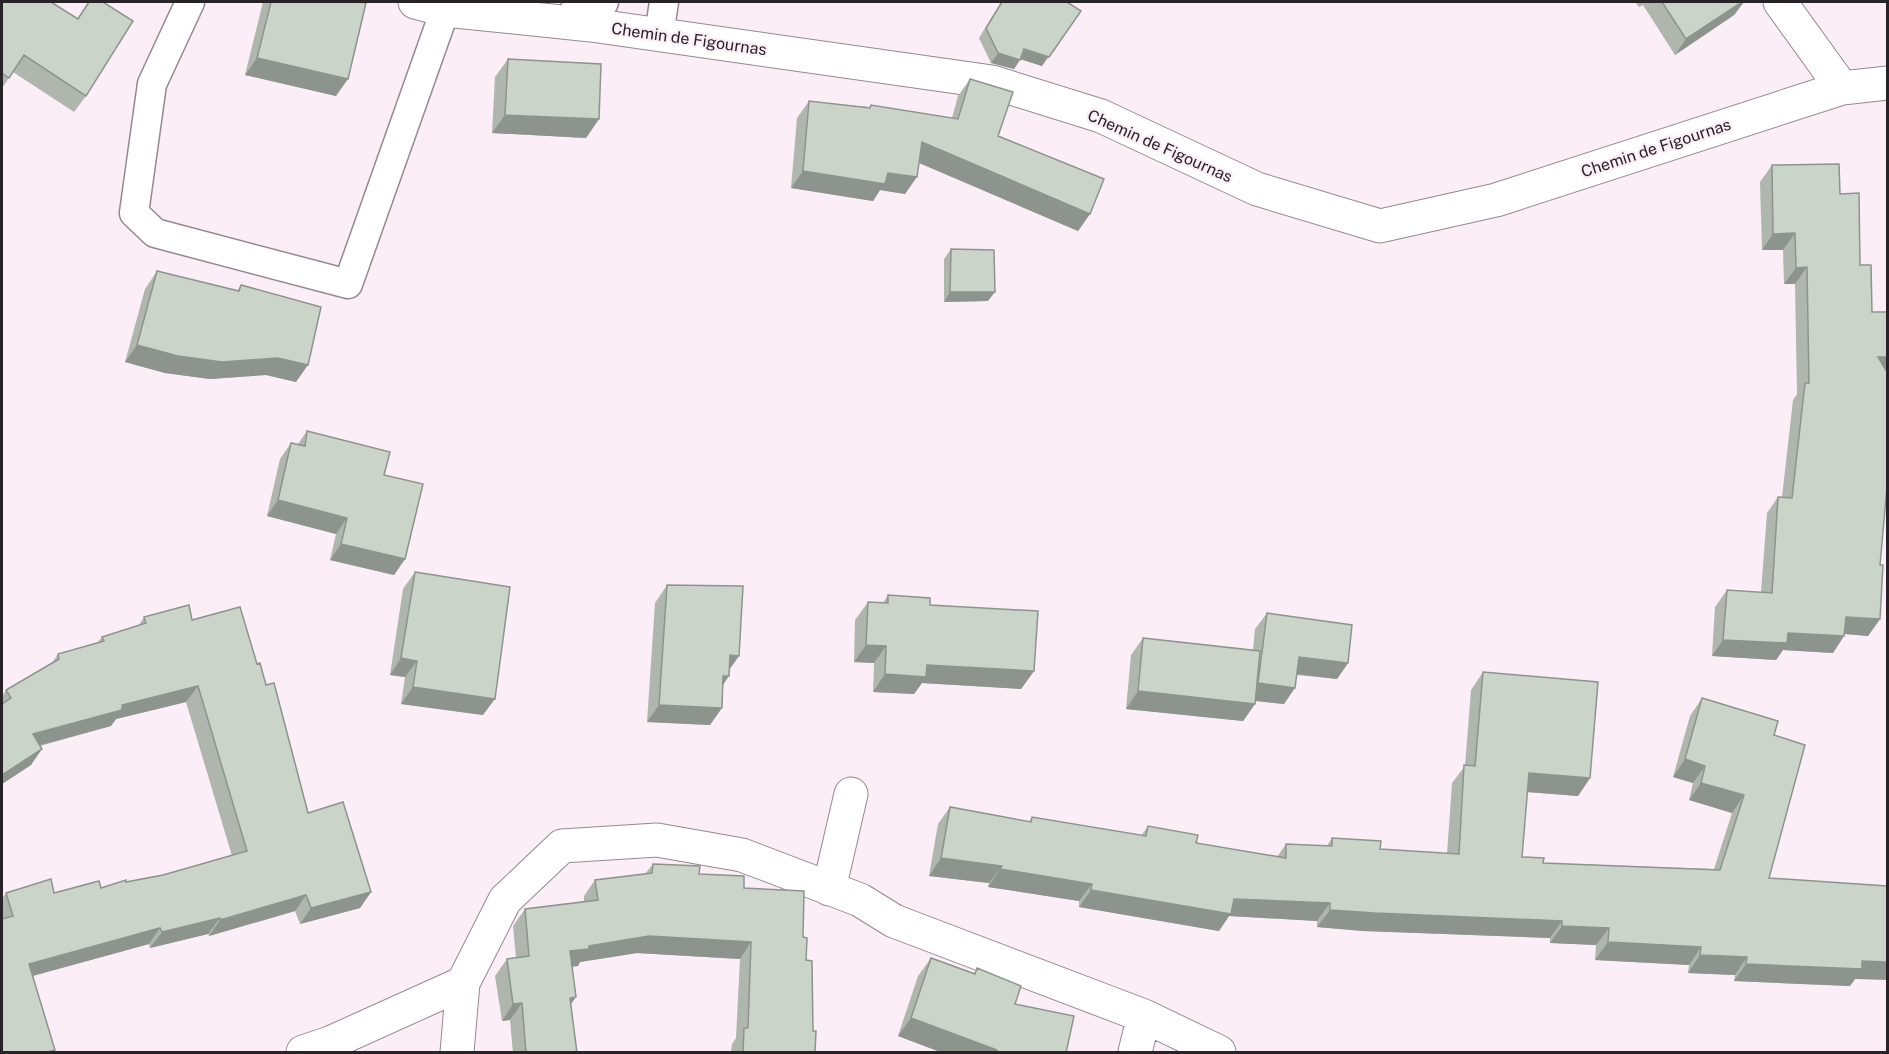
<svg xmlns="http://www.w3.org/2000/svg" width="1889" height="1054" font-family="'Public Sans',sans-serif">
<rect width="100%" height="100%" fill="#fbeef7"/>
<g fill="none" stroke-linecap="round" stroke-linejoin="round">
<defs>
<path id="service" d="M190,2L152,84L134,213L155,233L348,284L445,10
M568,23L579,2
M591,25L604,2
M659,35L664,2"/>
<path id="minor" d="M415,2L445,10L591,25L992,82L1101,116L1257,189L1380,226L1496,200L1842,88L1888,83
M1780,2L1842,88
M829,889L851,794
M303,1052L330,1043L463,983
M457,1052L463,983L505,900L562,846L657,840L742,855L860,900L894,921L1144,1016L1219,1052
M1135,1052L1144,1016"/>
</defs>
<use href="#service" stroke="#958991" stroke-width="31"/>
<use href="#minor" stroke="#958991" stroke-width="35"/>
<use href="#service" stroke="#fff" stroke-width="28"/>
<use href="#minor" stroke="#fff" stroke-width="33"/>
</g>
<path fill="#aeb6ad" d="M2,2L77,19L88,2L86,96L74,112L13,72L2,88Z
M263,2H359L336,96L245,75Z
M1001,2H1067L1042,66L1020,59L1014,69L991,63L979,38Z
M1635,2H1744L1734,15L1675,55L1643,5L1639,7Z
M508,59L599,119L586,138L492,133L495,77Z
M970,79L998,136L1090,214L1078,231L919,163L905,194L880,190L873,201L791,188L797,118L809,101L869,107L871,105L952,118L958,96Z
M1772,165L1840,194L1860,265L1872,312L1886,497L1880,565V619L1868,636L1845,634L1833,653L1783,650L1776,660L1712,656L1715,607L1727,590L1761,592L1767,513L1778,497H1782L1793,400L1797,394L1795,284H1784L1783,250H1762L1760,182Z
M951,249L988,301L944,302V259Z
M157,271L237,291L241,285L296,382L266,375L210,379L165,373L125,362L145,289Z
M307,431L384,475L405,559L394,575L330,560L336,534L267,516L280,459L291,443L298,444Z
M415,572L483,715L401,704L405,677L390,675L403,589Z
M667,585L729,670L723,685L710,725L647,722L655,603Z
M888,595L930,605L1034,671L1021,689L922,683L914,694L873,692L874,663L854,662L855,620L868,602L883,603Z
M1267,613L1348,663L1337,679L1297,675L1284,704L1255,701V704L1243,721L1126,709L1131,655L1143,638L1253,650L1255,629Z
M144,617L192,620L257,664L266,685L308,813L371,892L360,908L300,924L295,911L209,936L208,934L150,948L149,944L32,976L55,1050L53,1053H2V899L6,893H54L101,888L163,875L232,856L186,702L116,719L111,726L40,746L31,765L2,784V697L6,690L52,663L58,654L97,643L102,637L139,625Z
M1483,672L1590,778L1578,796L1527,792L1522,857L1543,863L1714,869L1732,813L1689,800L1693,783L1673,777L1690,716L1702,698L1774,735L1769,878L1855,979L1850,986L1734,981L1735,975L1688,973L1689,965L1595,960L1596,945L1550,943V938L1363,931L1317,927V921L1229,916L1219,931L1079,907V901L988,887L989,883L929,876L938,824L950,807L1029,822L1032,817L1141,836L1148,826L1196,843L1277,857L1286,844L1327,846L1332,838L1380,849L1447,854L1452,783L1465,766L1471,690Z
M653,864L699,874L744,888L803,937L806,960L815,1053H731L732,1044L736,1038L740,959L637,953L580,962L578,966L572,967L571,1005L577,1053H513L510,1020L502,1021L495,976L507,959L516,958L513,926L525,909L584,902V896L595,880L645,874Z
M931,958L974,973L977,968L1066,1053H943L898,1036L918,976Z"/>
<path fill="#8d948d" d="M1742,2H1744L1734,15L1675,55L1686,39Z
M1081,11L1042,66L1017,58L1024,49Z
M998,53L1020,60L1014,69L991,63Z
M257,58L348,79L336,96L245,75Z
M505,115L599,119L586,138L492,133Z
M922,142L1090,214L1078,231L910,159Z
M803,171L888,173L917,177L905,194L880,190L873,201L791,188Z
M1795,233L1783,250H1762L1773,234Z
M1807,267L1795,284H1784L1796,268Z
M950,292H995L988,301L944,302Z
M137,345L278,358L308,365L296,382L266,375L210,379L165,373L125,362Z
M1878,357H1887V373Z
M278,500L347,518L336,534L267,516Z
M341,544L405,559L394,575L330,560Z
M1846,617L1880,619L1868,636L1834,633Z
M1788,633L1844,636L1833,653L1783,650L1776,660L1712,656L1723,640Z
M866,645L886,646L874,663L854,662Z
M730,655L739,656L727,673Z
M1299,657L1348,663L1337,679L1287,673Z
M401,658L417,661L405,677L390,675Z
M927,665L1034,671L1021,689L922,683L914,694L873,692L885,674Z
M723,676H729L717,694Z
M1258,683L1295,688L1284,704L1247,700Z
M198,686L186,702L116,719L111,726L22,750L33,734L122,705Z
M413,687L495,699L483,715L401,704Z
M1138,691L1255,704L1243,721L1126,709Z
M659,705L722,708L710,725L647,722Z
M42,749L31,765L2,784V775Z
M1685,759L1705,766L1693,783L1673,777Z
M1529,773L1590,778L1578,796L1516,791Z
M1701,783L1744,795L1732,813L1689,800Z
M941,858L1002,866L989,883L929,876Z
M1000,869L1092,884L1079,901L988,887Z
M1091,890L1234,899L1330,903L1317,921L1229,916L1219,931L1079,907Z
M371,892L360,908L300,924L311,908Z
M306,895L295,911L209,936L220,920Z
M1330,910L1562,921L1550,938L1363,931L1317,927Z
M220,918L208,934L150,948L162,932Z
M1562,926L1609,928L1596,945L1550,943Z
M160,928L149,944L18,980L29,964Z
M649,936L751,942L740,959L637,953L580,962L578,966L558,968L570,951L589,946Z
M1608,942L1701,947L1689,965L1595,960Z
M1700,955L1747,957L1735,975L1688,973Z
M1862,961L1887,962V980L1855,979L1850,986L1734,981L1746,964Z
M576,997L564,1014L570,998Z
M522,1003L510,1020L502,1021L513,1004Z
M911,1018L997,1050L995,1053H943L898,1036Z"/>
<path fill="#cad4c9" stroke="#8d948d" stroke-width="1.5" d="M2,2H51L78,19L89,2H103L133,21L86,96L24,55L9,78L2,73Z
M271,2H359L366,3L348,79L257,58Z
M1002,2H1067L1081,11L1049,57L1024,49L1020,60L998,53L986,28Z
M1662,2H1742L1686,39Z
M508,59L601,64L599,119L505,115Z
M970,79L1013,92L998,136L1104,179L1090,214L922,142L917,177L888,173L885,184L803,171L809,101L870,108L871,105L958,119Z
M1839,164L1840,194L1859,193L1860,265H1871L1872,312H1887V357H1878L1887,372V487L1880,565H1883L1880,619L1846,617L1844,636L1788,633L1787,643L1723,640L1727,590L1772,593L1778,497L1792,498L1805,383H1809L1807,267L1796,268L1795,233L1773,234L1772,165Z
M951,249L994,250L995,292H950Z
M157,271L239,291L241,285L321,307L308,365L278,358L222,362L178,356L137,345Z
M307,431L390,452L384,475L423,484L405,559L341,544L347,518L278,500L291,443L305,446Z
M415,572L510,587L495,699L413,687L417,661L401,658Z
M667,585L743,586L739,656L730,655L729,676H723L722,708L659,705Z
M888,595L930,598V605L1038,611L1034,671L927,665L926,677L885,674L886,646L866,645L868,602L888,603Z
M189,605L192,620L240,607L257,664L260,663L266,685L274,683L308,813L343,802L371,892L311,908L306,895L220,920V918L162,932L160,928L29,964L55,1050L44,1053H2V919L13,916L6,893L51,879L54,893L99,881L101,888L126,880V882L163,875L247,851L198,686L122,705V710L33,734L42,749L2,775V704L11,698L6,690L59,659L58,654L104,641L102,637L146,623L144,617Z
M1267,613L1352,625L1348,663L1299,657L1295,688L1258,683Z
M1143,638L1260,651L1255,704L1138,691Z
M1483,672L1598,682L1590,778L1529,773L1522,857L1544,858L1543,863L1720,870L1744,795L1701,783L1705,766L1685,759L1702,698L1778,721L1774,735L1805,745L1769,878L1887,886V962L1862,961V969L1746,964L1747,957L1700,955L1701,947L1608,942L1609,928L1562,926V921L1375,913L1330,910V903L1234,899L1231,914L1091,890L1092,884L1000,869L1002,866L941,858L950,807L1031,822L1032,817L1146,836L1148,826L1198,835L1196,843L1286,858V844L1332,846V838L1381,841L1380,849L1459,854L1464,765L1475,766Z
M653,864L700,866L699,874L744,876V888L804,891L803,937L807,938L806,960L812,961L813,1031H816L815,1053H743L744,1028H748L751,942L649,936L589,946V949L570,951L576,997L570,998L577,1053H526L522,1003L513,1004L507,959L529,956L525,909L598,900L595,880L652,873Z
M931,958L975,974L977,968L1021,986L1015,1004L1074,1016L1066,1053H996L997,1050L911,1018Z"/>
<g text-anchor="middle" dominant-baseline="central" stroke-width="4.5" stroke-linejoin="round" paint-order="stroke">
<g font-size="16" fill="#282327" stroke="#fbeef7">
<text transform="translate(689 39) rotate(8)">Chemin de Figournas</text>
<text transform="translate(1160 146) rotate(24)">Chemin de Figournas</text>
<text transform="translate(1656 148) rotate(-18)">Chemin de Figournas</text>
</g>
</g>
<rect width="1889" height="1054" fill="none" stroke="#282327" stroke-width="6"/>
</svg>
